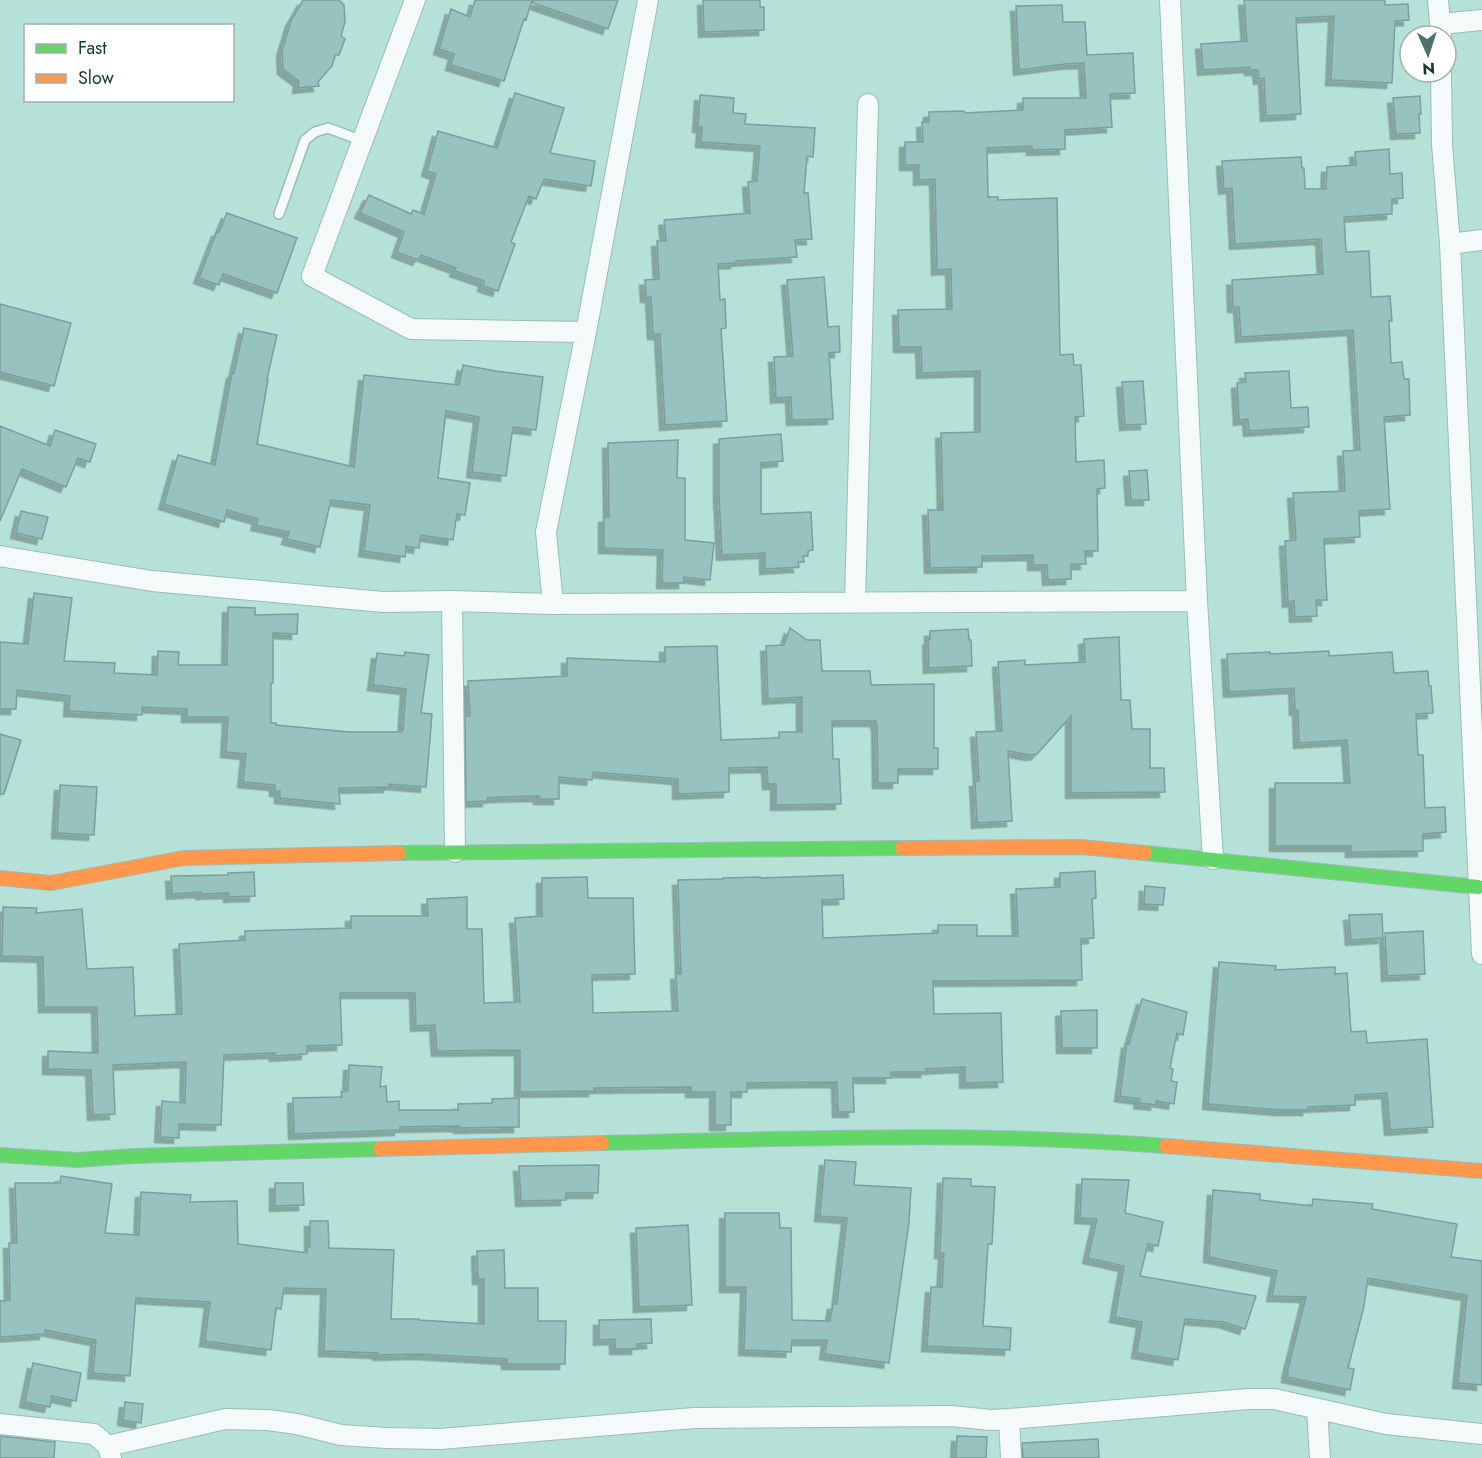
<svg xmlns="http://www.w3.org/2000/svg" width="1482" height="1458" font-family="Jost,sans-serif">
<defs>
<filter id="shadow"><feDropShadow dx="-5.5" dy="5.5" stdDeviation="0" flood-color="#0004"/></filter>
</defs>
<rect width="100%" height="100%" fill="#b5e1d9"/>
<path fill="#97c2c0" stroke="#7a9f9c" stroke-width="1.5" filter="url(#shadow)" d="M303,0H339L344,5L345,22L341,36L345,39L339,55H335L332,66L318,82L319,86L298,88L299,81L283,69L282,51L291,21Z
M475,0H532L526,20L524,19L504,81L451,65L454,54L439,49L451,9L470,17Z
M533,0H618L608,29L533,3Z
M703,0H760V7H764V30L704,32Z
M1244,0H1385V5L1408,4L1409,20L1395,21L1392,83L1331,80L1334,16L1296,18L1301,114L1266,116L1264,78L1259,79L1258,70H1250V67L1203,70L1201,44L1247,41Z
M1062,5L1063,22H1085L1087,55L1133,53L1135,93L1110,94L1112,127L1065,130V149L1032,150V146L987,148L988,197H998V200L1057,198L1060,355L1073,354L1074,365H1081L1084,416L1075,417L1076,462L1104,460L1105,488L1097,489L1098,551H1085L1086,564H1071V579L1048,580L1047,565H1033V555L982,556V567L930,568L928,510H943L941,433L980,432V371L922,373L921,347H899L898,310L952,309L951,269L937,270L935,179L919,180V165H905V142H923L922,122H929V112L964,111L965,113L1023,110V98H1086L1084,63L1065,64L1019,70L1016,6Z
M515,93L564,108L550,153L595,161L591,186L544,179L536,199L529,196L511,242L515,244L498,291L483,286L484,281L455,271L456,268L421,255L418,260L397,252L404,232L360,213L369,195L411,214L413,210L424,214L436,174L427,171L438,131L497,148Z
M700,95L734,98L733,113L746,114L745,124L815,128L813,157L807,156L804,193H808L812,239L795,240L797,257L736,261V263L718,264L720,300L725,299L726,328L721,329L727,421L665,425L660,334H653L651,297H646L645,280L659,279L657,241H666L664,220L750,213L748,182L757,181L760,146L701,142L702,127H698Z
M1420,96L1421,114H1419L1420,133L1396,134L1393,98Z
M1389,149L1390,174L1402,173L1403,198L1392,199V214L1344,217L1346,252L1369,251L1371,297L1390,296L1392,321H1389L1391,363L1402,362L1404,379H1409L1410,415L1384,417L1390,509L1359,511L1360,537L1324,539L1327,600H1316L1317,616L1295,617L1294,601L1288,602L1285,541L1296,540L1293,493L1345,491L1343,451L1360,450L1353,330L1241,337L1239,307H1233L1232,280L1323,274L1321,239L1235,244L1232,188L1224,189L1222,161L1301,157L1302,168H1304L1305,189H1326L1327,167L1356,165L1355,152Z
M227,213L297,238L277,293L223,274L219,285L199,278L217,231L219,232Z
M824,277L828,327L839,326L840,352L829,353L833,419L792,420L791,397L776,398L774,357L793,356L787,280Z
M0,304L71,323L54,386L0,372Z
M244,328L277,335L267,379H268L257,444L354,467L364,375L459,385L463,365L496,371L543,377L536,430L513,427L506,476L472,472L479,417L446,411L438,478L470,483L465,515L457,514L453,540L421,535L419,548L406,546L405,557L364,551L370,505L331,500L320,547L287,539L289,532L256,525L258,519L227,510L224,522L164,504L178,455L215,465L232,373H234Z
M1289,371L1291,408L1308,407L1309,427L1249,431L1248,419L1239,420L1237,383L1246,382L1245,373Z
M1143,381L1146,424L1125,425L1122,382Z
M0,426L50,446L55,430L96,444L90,462L78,458L66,487L22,469L0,521Z
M781,434L783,461L761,463V514L811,512L813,550L808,551V556H803L804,562H798L799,567L765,569V553L722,555L719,495V439Z
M678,440L677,478H685V540L714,543L710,580L684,577V583H662L663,550L604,548V517H609L608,443Z
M1147,470L1149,500H1131L1129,471Z
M21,511L48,517L42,539L16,533Z
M34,593L72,598L64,661L115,663L114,673L157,675L158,651L179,652L178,665H227L228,607L255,608V615L298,614L297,634L273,633V683H271V723H276V725L349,732H401L403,730L406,689L373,685L377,653L404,656L405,652L429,655L421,713L432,714L426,787L389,784V787L339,788L340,804L280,798V791H275V785L243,782L246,754L226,752L228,717H187V709L142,707V715L69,711L70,696L17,690L16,709H0V642L28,644Z
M790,628L807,640H820L822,671H870L871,685L934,684V748H938V769H898V783H878L877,724H876V721H832L833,759H839L841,804L776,805V784H768L767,767L729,768V792L678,794V779L593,772L592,780L559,777V799H539V796L499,797L487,798L488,801L466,802L465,716H470L468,681L567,676V658L665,662V647L717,646L721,740L779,738V732H802V697L768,699L766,646L784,645Z
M968,629L969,640H971L972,666L929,668L928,640H930V631Z
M1119,637L1121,700H1130L1132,729H1150V768H1164L1165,792L1071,793V716L1037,754L1031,755L1008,751L1012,821L977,823L975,781H979L976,732L1002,731L998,662L1025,660V665L1085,662L1084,639Z
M1329,651V656L1392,652L1394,673L1428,671L1429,686H1431L1433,713L1416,714L1418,755H1423L1425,808L1445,807L1446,832L1423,834V851L1351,852V846H1275V783H1350L1347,740L1299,743L1298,710H1295L1294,688L1229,692L1227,654L1270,652V654Z
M0,734L21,740L4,794H0Z
M60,785L97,787L94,835L57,833Z
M1095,871L1096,898L1092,899L1094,938L1081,939L1082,980L933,981L934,1014L1001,1013L1003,1082L965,1083V1067L926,1069V1072H891V1078H853L854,1112H838L837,1082L747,1083V1092H731V1125H715V1092H691V1087L594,1088V1091L520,1092V1050L437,1051L435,1025L416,1026L415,993H340L342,1045L307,1046V1054L275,1056V1053L224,1055L221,1125L179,1124V1138L160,1137L162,1101L185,1103L186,1062L113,1065L115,1114L93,1115L91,1070L48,1069V1051L98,1053L97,1007H44L43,957L2,956L3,907L37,908L36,913L82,909L87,969L133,967L135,1016L182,1014L179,944L245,940V931L351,928V916H428L427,899L467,897V929H482L484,1003L520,1002L515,918L542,916V878L587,877L588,898H633L635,974L592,975L593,1013L678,1011L676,974H681L678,880L723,879V878L760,877V878L843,875L844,899L822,900L823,938L938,933V925H977V936H1018L1016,889L1060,887V873Z
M254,872L255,896L229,897V893L201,894V892L172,894L171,876L228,875V873Z
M1145,886L1165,888L1163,905L1144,904Z
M1382,914L1383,938L1351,940L1349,915Z
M1423,931L1425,974L1387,976L1385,933Z
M1219,962L1276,966L1275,970L1335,967V974L1347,973L1351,1032L1366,1031L1367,1043L1427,1039L1433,1127L1390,1130L1387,1093L1355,1095V1105L1308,1107V1110H1280L1208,1104Z
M1142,999L1187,1012L1183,1035L1177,1033L1170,1068L1173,1069L1171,1081L1177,1082L1174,1104L1156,1101V1105L1139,1103L1140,1099L1120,1096L1127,1043L1129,1044Z
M1097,1010V1048H1062L1061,1011Z
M349,1065L382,1067L380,1087L386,1086L387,1102L399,1101V1110H458V1104L492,1103V1099L519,1098V1127L459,1128V1126L400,1127V1130L294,1134L293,1098L342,1097L341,1092L348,1091Z
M825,1160L856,1162L854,1185L911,1188L909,1223L889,1363L825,1354L827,1340H792L791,1352L744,1350L746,1287H725V1213H779L780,1228H791L792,1320L830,1321L833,1304H837L847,1218L820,1216Z
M599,1165L598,1193H566V1200L521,1201L519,1166Z
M61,1176L112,1184L105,1233L139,1235L141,1192L191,1195L190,1202L237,1201L238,1244L307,1253V1247H310V1221H328L329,1248L394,1250L391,1319H419V1320L484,1324V1279H478L477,1251L504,1250L505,1288H538V1321H566L565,1364H507V1359L420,1354L378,1355V1353L324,1351L326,1289L284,1288L281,1309L276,1308L271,1350L205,1341L210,1302L136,1298L130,1376L93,1373L96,1340L45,1330V1334L0,1337V1301L10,1300L9,1243H17L15,1183H60Z
M943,1178L971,1179V1186L995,1187L992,1244H988L983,1326L1011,1328L1010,1350L927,1346L931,1287H942L944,1253H940Z
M1082,1179L1129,1180L1125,1213L1163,1222L1158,1246L1148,1244L1140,1276L1256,1296L1245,1329L1224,1322L1185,1319L1178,1360L1137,1353L1142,1322L1115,1317L1124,1266L1088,1258L1097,1219L1080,1218Z
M275,1183H303L304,1205L275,1206Z
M1213,1190L1260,1194V1200L1312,1206L1313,1199L1373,1204L1372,1209L1457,1224L1451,1257L1482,1261V1385L1458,1383L1467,1295L1368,1278L1364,1306L1348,1368L1354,1369L1350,1390L1287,1377L1288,1373H1287L1306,1297L1272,1296L1277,1271L1209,1257Z
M688,1225L692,1305L639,1307L636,1228Z
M651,1319L652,1343L637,1344V1349H615V1339L599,1340V1320Z
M33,1363L81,1373L76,1401L52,1396L50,1407L25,1402Z
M125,1402L143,1404L141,1423L123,1420Z
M0,1436L55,1442L54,1458H0Z
M957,1436L987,1437L986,1458H956Z
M1098,1439L1099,1458H1023L1022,1443Z"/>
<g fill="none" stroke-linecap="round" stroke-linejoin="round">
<defs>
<path id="lane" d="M279,214L305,140L315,132L328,128L363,141"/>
<path id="street" d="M415,0L312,276L411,329L586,332
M1170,0L1197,601L1213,859
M1438,0L1441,36
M1441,24L1482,20
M1441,72L1442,144L1450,244L1482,954
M1450,244L1482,240
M0,556L152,581L383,602L452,601L553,604L1197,601
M452,601L455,852
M855,603L868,104
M553,604L546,532L586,332L648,0
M1317,1409L1320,1458
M1009,1419L1011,1458
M0,1424L94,1434L108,1446L111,1458
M108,1446L225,1419L268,1420L297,1424L341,1435L386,1438L440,1439L694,1418L951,1416L991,1420L1009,1419L1248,1399H1274L1386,1424L1482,1434"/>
<path id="fast" d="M399,853L902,848
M1145,853L1478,887
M602,1143C790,1139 978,1131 1166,1146
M0,1155L77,1160L133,1156L380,1149"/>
<path id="slow" d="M902,848L1081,847L1145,853
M0,878L51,883L184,858L399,853
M1166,1146L1482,1171
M380,1149L602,1143"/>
</defs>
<use href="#lane" stroke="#99bdb7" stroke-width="12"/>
<use href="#street" stroke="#99bdb7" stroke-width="22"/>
<use href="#fast" stroke="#99bdb7" stroke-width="16"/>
<use href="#slow" stroke="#99bdb7" stroke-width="16"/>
<use href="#lane" stroke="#f4faf9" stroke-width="9"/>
<use href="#street" stroke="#f4faf9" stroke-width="20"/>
<use href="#fast" stroke="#63d668" stroke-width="14"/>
<use href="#slow" stroke="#ff974d" stroke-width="14"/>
</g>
<rect x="24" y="24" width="210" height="78" fill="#ffffff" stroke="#a1afad" stroke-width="1.5"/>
<rect x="36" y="44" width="30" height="9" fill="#63d668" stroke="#a1afad" stroke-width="1.5"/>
<text x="78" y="54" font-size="18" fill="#153732">Fast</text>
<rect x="36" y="74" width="30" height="9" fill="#ff974d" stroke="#a1afad" stroke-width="1.5"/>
<text x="78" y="84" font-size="18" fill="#153732">Slow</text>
<g transform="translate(1428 54) rotate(177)"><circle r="28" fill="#ffffff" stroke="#a1afad" stroke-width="1.5"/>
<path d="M0-4.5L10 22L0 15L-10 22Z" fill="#4d726c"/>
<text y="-9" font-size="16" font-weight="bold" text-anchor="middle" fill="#153732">N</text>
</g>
</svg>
